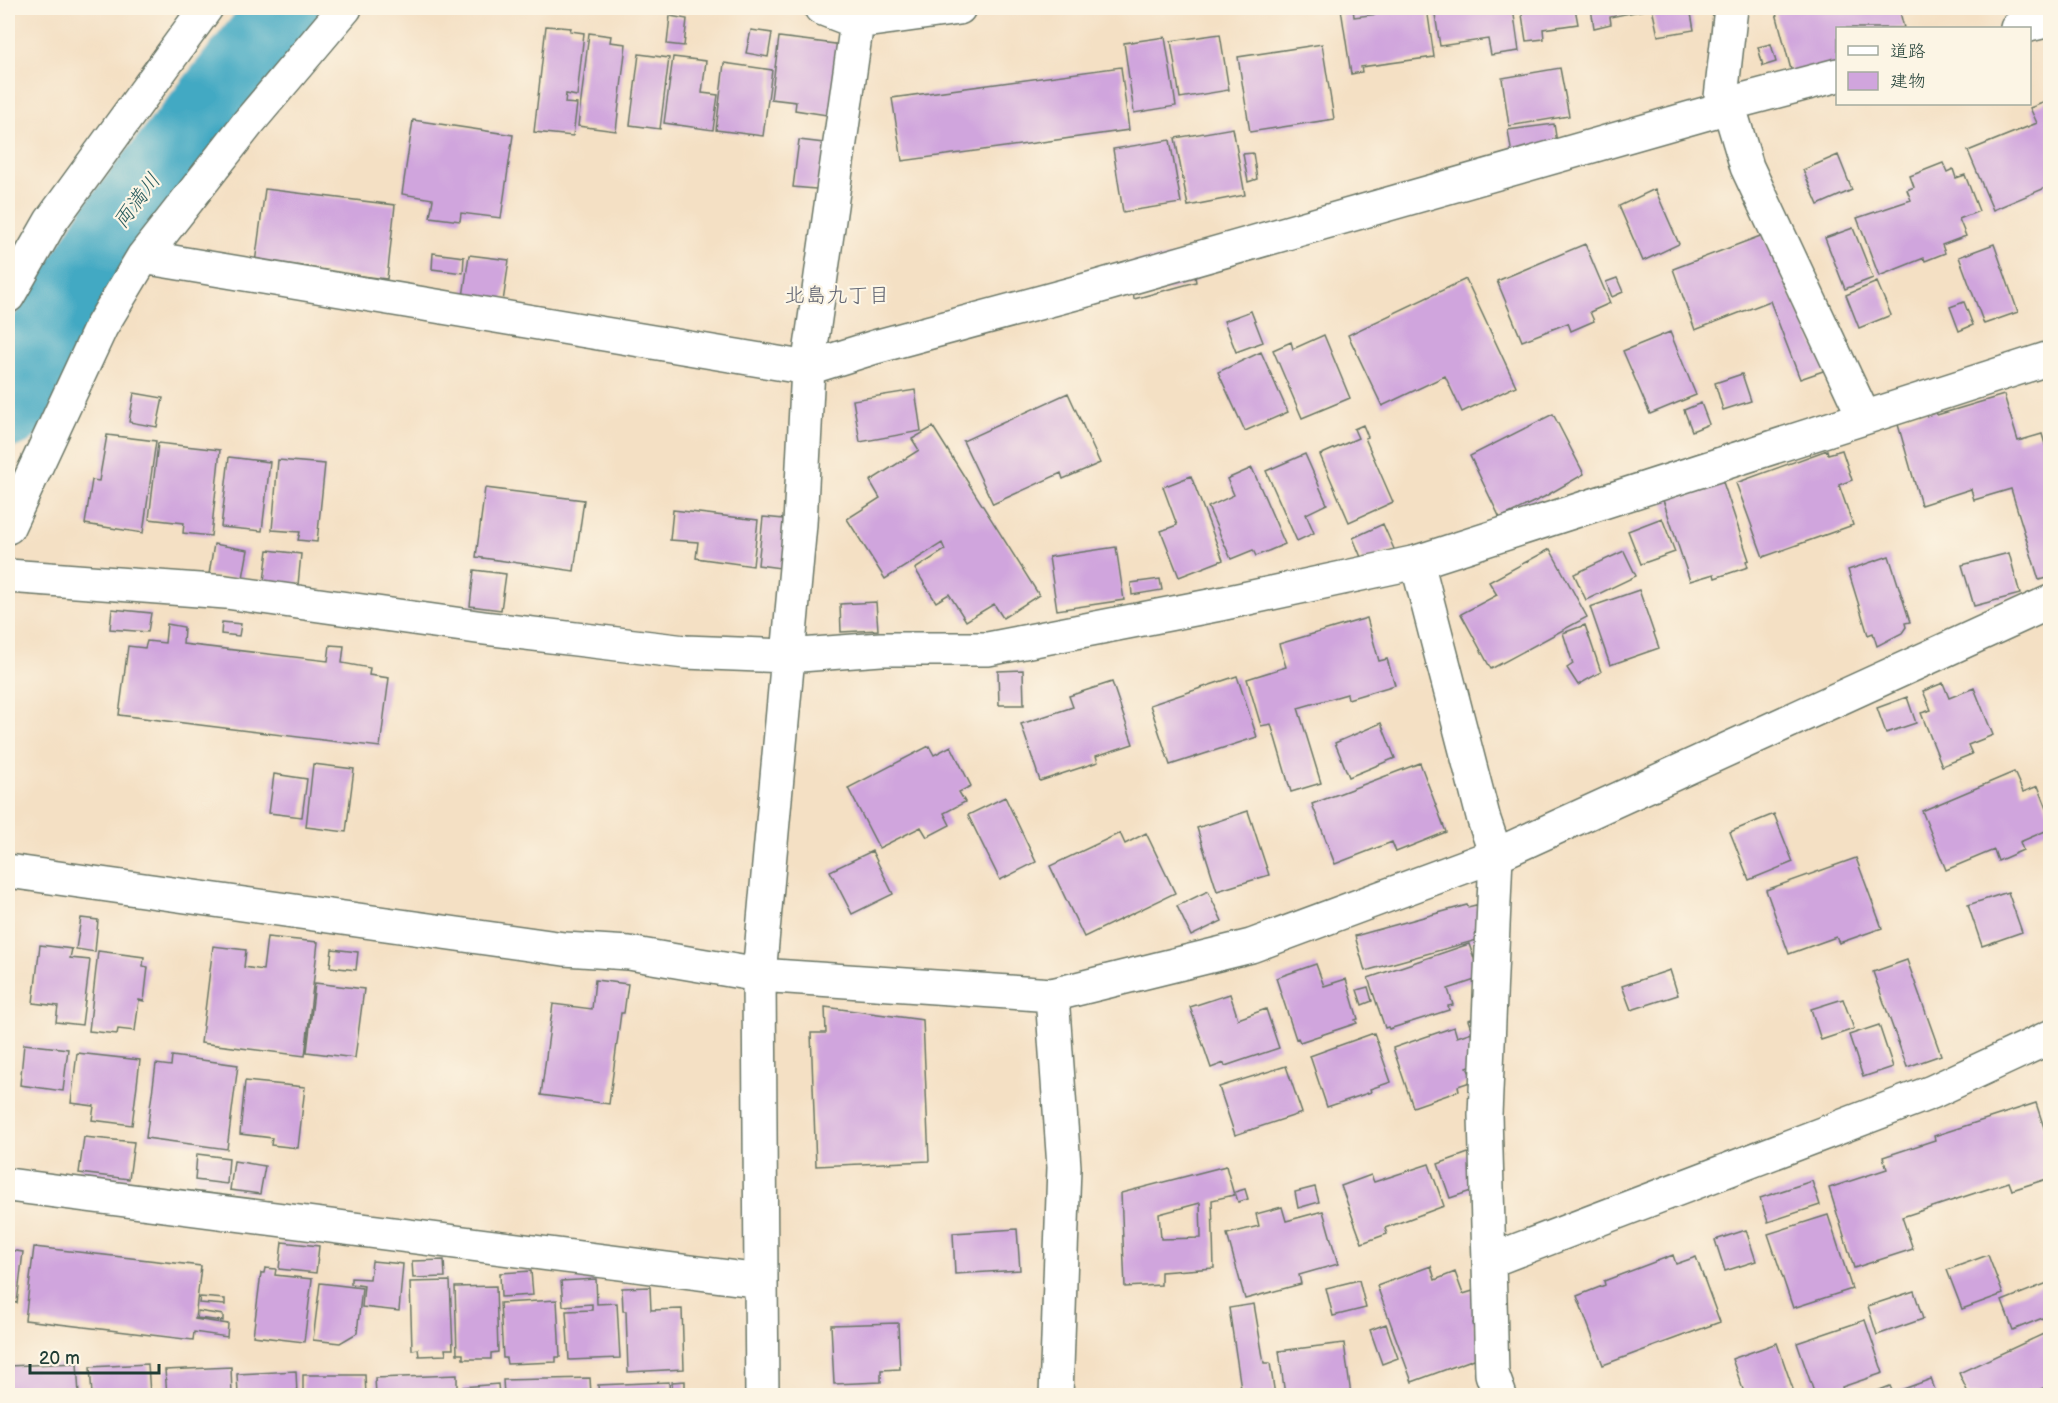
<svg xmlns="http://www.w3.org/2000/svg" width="2058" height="1403" font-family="'Balsamiq Sans','Klee One',sans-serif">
<rect width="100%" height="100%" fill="#fcf5e5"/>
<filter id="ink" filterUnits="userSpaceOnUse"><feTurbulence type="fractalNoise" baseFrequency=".0167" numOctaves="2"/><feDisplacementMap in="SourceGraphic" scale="12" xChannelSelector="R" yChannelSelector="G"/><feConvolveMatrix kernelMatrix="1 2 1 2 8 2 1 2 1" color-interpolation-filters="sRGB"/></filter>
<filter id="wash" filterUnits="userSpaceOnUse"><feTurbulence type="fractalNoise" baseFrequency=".008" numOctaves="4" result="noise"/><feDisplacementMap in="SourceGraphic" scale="24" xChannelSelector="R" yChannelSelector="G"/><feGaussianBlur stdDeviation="1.35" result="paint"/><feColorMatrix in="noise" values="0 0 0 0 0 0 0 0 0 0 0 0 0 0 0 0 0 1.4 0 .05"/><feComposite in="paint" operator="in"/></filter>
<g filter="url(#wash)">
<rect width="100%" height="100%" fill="#f4e0c4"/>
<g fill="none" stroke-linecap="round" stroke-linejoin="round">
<path stroke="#43a9c3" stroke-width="78" d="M8,409L37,352L120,221L289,8"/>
</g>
<g id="blocks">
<path fill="#d0a5dd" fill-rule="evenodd" d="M1353,8L1354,17L1427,8L1434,57L1361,67L1362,72L1351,74L1341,9Z
M1434,8H1513L1519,51L1491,55L1488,39L1440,46Z
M1521,8H1575L1578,24L1543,29L1544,39L1526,41Z
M1591,8H1644L1645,10L1610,17L1611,24L1594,28Z
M1652,8H1690L1694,30L1658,36Z
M1797,8H1899L1904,28H1838V70L1794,81L1776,13Z
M670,16L687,19L684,46L667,44Z
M546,26L571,28L570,31L584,33L577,96L566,94L565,103L577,104L573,136L534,132Z
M751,30L772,33L768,57L746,53Z
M589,33L611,36L610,42L626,44L616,131L578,126Z
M1220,34L1229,90L1180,98L1171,41Z
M779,37L843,45L833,116L795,110L796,102L771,99Z
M1165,37L1176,106L1134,113L1124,43Z
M1322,44L1334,119L1250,132L1238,57Z
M1771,44L1776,62L1763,66L1758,47Z
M639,54L669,58L660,129L630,125Z
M673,57L706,61L702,93L718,95L713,130L664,123Z
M724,63L772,70L763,136L716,130Z
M1121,67L1129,130L902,161L892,98Z
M1560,68L1569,116L1509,126L1502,78Z
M2050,100V186L1993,210L1968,151L2037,123L2030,108Z
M413,120L513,135L501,218L461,213L460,221L430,217L433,199L402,194Z
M1554,124L1560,161L1514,168L1508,130Z
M1233,128L1245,195L1188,206L1175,138Z
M799,140L832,144L827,190L793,187Z
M1170,140L1181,203L1123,212L1113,149Z
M1253,153L1257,179L1248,182L1243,154Z
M1838,155L1852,190L1818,205L1803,170Z
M1943,163L1947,172L1953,169L1956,178L1965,175L1979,211L1959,219L1966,236L1942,245L1945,253L1925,261L1924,258L1879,276L1857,218L1911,200L1907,190L1914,187L1910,176Z
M265,189L395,205L387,279L255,263Z
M1655,189L1679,244L1643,261L1619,206Z
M1853,228L1873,278L1845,289L1825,238Z
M1763,235L1826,370L1800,379L1770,301L1695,330L1673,269Z
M1585,244L1610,303L1590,312L1594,321L1571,331L1568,323L1522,341L1497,281Z
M1994,244L2018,312L1984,324L1959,257Z
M433,253L464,257L463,273L432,269Z
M1191,254L1196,282L1134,299L1130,262Z
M469,255L509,260L502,309L462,304Z
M1617,278L1623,292L1612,297L1606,282Z
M1466,279L1516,386L1462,412L1445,376L1382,406L1348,335Z
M1877,282L1891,315L1859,328L1846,295Z
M1964,302L1973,325L1959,331L1950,307Z
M1251,311L1263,342L1236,352L1224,321Z
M1670,332L1696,395L1650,414L1623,351Z
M1324,335L1350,398L1302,418L1273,350L1291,342L1293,349Z
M1261,352L1288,412L1245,431L1218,372Z
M1742,374L1751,401L1723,410L1715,383Z
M915,390L921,431L860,442L853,400Z
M134,393L163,398L157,427L129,422Z
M1068,393L1100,463L1063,479L1061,473L993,504L963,441Z
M2004,395L2018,441L2042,434L2050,461V577L2039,580L2011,489L1974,500L1971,489L1921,505L1897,421L1936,409L1937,415Z
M1701,403L1709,424L1692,431L1684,410Z
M1553,414L1584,474L1544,497L1500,518L1470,456Z
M1363,425L1368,437L1365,438L1393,502L1349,522L1320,455L1358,438L1354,429Z
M933,427L1039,595L1003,618L994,604L966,621L949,594L936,602L915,569L945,550L942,543L885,579L847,519L880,498L870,481L919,450L912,439Z
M107,435L156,441L143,533L85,524L92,480L99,481Z
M158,443L220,450L211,536L183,533L184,523L149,519Z
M1827,450L1828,454L1842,450L1852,480L1839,485L1853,525L1763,557L1736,483Z
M1305,454L1327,504L1306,514L1314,533L1297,541L1266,471Z
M229,457L270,462L262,531L221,527Z
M278,460L325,464L317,542L298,540L300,532L272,530Z
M1252,468L1285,544L1256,556L1253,550L1231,559L1208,507L1234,495L1227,479Z
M1191,476L1223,560L1179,577L1161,531L1177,525L1163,487Z
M1722,479L1749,560L1746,561L1748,567L1715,578L1714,574L1690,581L1661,494Z
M485,488L584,500L574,571L476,557Z
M673,510L758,520L753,566L696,558L698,542L670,540Z
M763,517L794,520L788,569L758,565Z
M1662,518L1675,552L1641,564L1628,531Z
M1383,524L1394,549L1363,562L1353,538Z
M214,544L248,550L243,578L209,574Z
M1116,547L1124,600L1057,610L1049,557Z
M1550,549L1587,617L1491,669L1461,614L1497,595L1489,582Z
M268,550L301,554L298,585L264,581Z
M1624,551L1636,576L1586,600L1574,574Z
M2009,553L2020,594L1974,606L1962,565Z
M1889,556L1910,622L1905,623L1906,627L1902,633L1877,646L1873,633L1868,635L1848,570Z
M474,570L506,574L501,610L470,606Z
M1160,579L1162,590L1132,595L1131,583Z
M1639,590L1659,648L1610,665L1590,607Z
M876,602L878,630L841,632L840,604Z
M112,609L151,613L148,632L110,629Z
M1367,618L1379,661L1387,659L1395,685L1348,699L1347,694L1298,708L1321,783L1291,792L1271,724L1261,726L1247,679L1286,667L1279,644Z
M222,622L241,624L239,636L221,634Z
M167,624L184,627L183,644L328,661L330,645L344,646L342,663L370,668L369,675L389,678L380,747L119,715L128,646L145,648L147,641L165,643Z
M1585,625L1601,672L1578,685L1567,668L1573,664L1563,633Z
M1023,670L1024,705H999L998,671Z
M1237,676L1257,737L1170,765L1150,705Z
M1112,682L1133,744L1096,756L1098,762L1040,781L1021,724L1073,707L1069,696Z
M1943,683L1949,698L1974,688L1993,735L1968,745L1972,754L1942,766L1921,713L1931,710L1923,691Z
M1907,697L1916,723L1886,733L1877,708Z
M1381,723L1395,758L1349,777L1335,743Z
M929,746L934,755L951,746L971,786L959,792L965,802L944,813L950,825L927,837L921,827L879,848L848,788Z
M1420,763L1446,832L1396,852L1392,842L1335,864L1312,804Z
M313,764L354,769L346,832L306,827Z
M2014,772L2023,792L2038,786L2050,816V829L2020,842L2023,850L1998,861L1994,850L1946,870L1922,811Z
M274,774L307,779L302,817L269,813Z
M1005,797L1036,862L1000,880L968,815Z
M1248,811L1269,875L1217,891L1197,828Z
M1774,814L1793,862L1749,880L1730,832Z
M1120,833L1125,844L1146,833L1175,893L1084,937L1050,866Z
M872,851L893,894L852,914L830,871Z
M1856,858L1882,928L1839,943L1836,937L1789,954L1766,890Z
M1208,891L1222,921L1191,936L1177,906Z
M2008,892L2022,932L1982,946L1968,905Z
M1467,905L1468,907L1476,905L1482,920L1477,940L1365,971L1355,936Z
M81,918L98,920L95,952L76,949Z
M267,937L318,942L305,1056L201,1043L213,946L246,950L244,967L263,970Z
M1469,944L1481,978L1448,989L1453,1005L1448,1006L1449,1010L1389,1029L1388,1027L1385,1028L1368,978Z
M40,945L72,949L70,958L90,960L82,1025L56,1022L58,1006L33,1003Z
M332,949L358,952L356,970L330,967Z
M98,951L144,957L143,966L148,967L144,1001L139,1000L135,1031L118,1029L117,1034L89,1031Z
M1907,960L1941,1055L1907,1067L1873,972Z
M1316,964L1324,986L1346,979L1358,1019L1355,1020L1357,1023L1300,1042L1298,1038L1296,1039L1276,978Z
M1670,970L1678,995L1631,1010L1622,986Z
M595,980L628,984L624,1013H621L609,1104L541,1095L553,1004L592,1009Z
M315,983L364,989L355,1058L307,1052Z
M1368,987L1372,1001L1362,1005L1357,990Z
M1230,994L1238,1019L1266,1009L1279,1048L1225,1066L1224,1063L1211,1068L1190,1007Z
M1843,999L1854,1029L1821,1040L1811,1009Z
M825,1007L923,1020L929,1161L816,1166L811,1033H826Z
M1478,1017L1483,1061L1467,1067L1473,1081L1458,1086L1459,1091L1413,1107L1393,1048L1454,1027L1457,1037L1472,1032L1468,1020Z
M1879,1025L1893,1067L1863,1077L1849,1035Z
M1374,1033L1391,1082L1370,1089L1371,1092L1327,1107L1310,1056Z
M24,1044L68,1049L63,1091L20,1085Z
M77,1053L140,1060L132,1125L92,1120L94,1106L71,1103Z
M172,1056L238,1065L227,1149L146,1138L156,1064L171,1066Z
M1286,1066L1302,1113L1235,1135L1219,1087Z
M245,1081L305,1087L298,1148L271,1145L272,1138L240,1134Z
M2036,1103L2050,1146V1178L2012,1190L2009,1182L1902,1217L1913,1249L1854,1268L1829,1188L1887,1169L1883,1157L1935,1140L1934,1136Z
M84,1137L134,1142L129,1179L79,1173Z
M1471,1152L1483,1187L1450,1198L1438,1164Z
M197,1154L229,1158L227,1184L195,1180Z
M234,1161L265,1166L260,1194L230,1190Z
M1429,1164L1444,1206L1385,1228L1387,1234L1362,1243L1341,1186L1371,1175L1374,1182Z
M1226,1166L1234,1195L1212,1200L1214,1268L1161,1272V1285L1125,1287L1121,1193ZM1200,1203L1201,1238L1161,1239L1159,1214Z
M1812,1181L1820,1205L1768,1222L1760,1198Z
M1315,1187L1319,1202L1298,1208L1295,1192Z
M1245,1189L1248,1199L1238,1202L1235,1192Z
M1282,1207L1286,1221L1323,1211L1338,1264L1299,1275L1301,1284L1245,1299L1227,1234L1259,1226L1256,1214Z
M1828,1215L1852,1289L1793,1308L1768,1234Z
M1017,1229L1020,1270L955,1274L953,1233Z
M1746,1230L1756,1261L1725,1271L1715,1240Z
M282,1242L319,1246L316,1273L279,1269Z
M34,1247L201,1266L195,1319L228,1324L227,1337L194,1332L193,1340L25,1320Z
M8,1250L23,1252L17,1303L8,1302Z
M1673,1255L1676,1264L1696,1257L1720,1322L1603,1365L1577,1296L1605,1285L1604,1281Z
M1988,1255L2003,1294L1962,1309L1947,1270Z
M444,1260L445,1277L413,1278L412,1261Z
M372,1261L403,1264L399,1311L362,1307L364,1286L351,1284V1278L370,1279Z
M1431,1266L1435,1280L1455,1272L1463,1294L1473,1291L1483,1320L1473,1323L1485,1355L1412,1382L1377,1286Z
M265,1268L276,1269L275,1275L312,1279L304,1342L253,1336L261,1273H264Z
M531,1271L533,1295L501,1297L500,1273Z
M596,1279L597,1304L617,1303L620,1358L569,1360L566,1311L592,1310V1304L563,1306L561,1281Z
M1359,1280L1366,1308L1333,1316L1326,1288Z
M450,1281L453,1349H445L446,1355L419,1356L418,1349L412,1350L410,1282Z
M2050,1282V1315L2013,1330L2002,1301Z
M320,1283L362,1288L357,1333L340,1343L313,1340Z
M496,1286L498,1352L491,1353V1359H463V1354H457L455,1287Z
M650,1287L651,1310L682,1309L684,1369L628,1372L626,1311H623L622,1288Z
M1914,1291L1923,1319L1877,1335L1868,1306Z
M200,1297L225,1299V1305L199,1303Z
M557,1300L560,1357H556V1362L507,1364L506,1358H503L500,1303Z
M1254,1304L1264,1363H1270L1275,1395H1242L1229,1308Z
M198,1311L223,1315V1321L197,1318Z
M1865,1320L1883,1373L1842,1387L1844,1395H1815L1797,1343Z
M898,1323L900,1369L881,1370V1382L834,1384L831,1325Z
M1386,1324L1398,1358L1382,1364L1370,1330Z
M2050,1331V1385L2028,1395H1969L1959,1373Z
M1344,1343L1351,1395H1285L1279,1351Z
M1777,1343L1795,1395H1745L1732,1359Z
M77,1363L79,1395H8V1366Z
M148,1364L150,1395H92L90,1367Z
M231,1367L232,1395H167L165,1370Z
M296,1371L297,1395H238L237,1374Z
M303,1375H365L366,1395H303Z
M457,1375V1395H376L375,1378Z
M590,1378L591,1395H504L503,1380Z
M1931,1379L1937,1395H1900L1898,1391Z
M685,1381V1395H673L672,1382Z
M669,1382L670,1395H599L598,1385Z
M498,1384L499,1395H464L463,1387Z
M1890,1386L1894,1395H1873L1872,1393Z"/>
</g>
</g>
<g filter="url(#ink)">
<use href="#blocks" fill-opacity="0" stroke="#6a7666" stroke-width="1.5"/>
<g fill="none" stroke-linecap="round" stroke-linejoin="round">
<defs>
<path id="street" d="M821,8L857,22L808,368L875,347L1090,289L1729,107
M864,8L857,22L959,8
M2017,28L2050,20
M1720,106L1838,75
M1720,106L1731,8
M1729,107L1747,167L1864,417
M143,257L808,368L800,524L759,975L761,1281
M8,296L51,221L206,8
M8,527L101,327L143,257L248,123L345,8
M1417,562L1484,820L1496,855L1485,1115L1492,1374L1500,1396
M8,576L226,592L484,628L685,652L787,656L881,649H988L1220,604L1417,562L2050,358
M8,871L564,949L629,953L759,975L1052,995L1251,946L1496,855L2050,602
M1052,995L1064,1167L1056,1396
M8,1185L761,1281L762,1396
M1489,1261L1932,1092L2050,1037"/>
</defs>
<use href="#street" stroke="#6a7666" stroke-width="36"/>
<use href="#street" stroke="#fff" stroke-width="33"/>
</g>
</g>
<g text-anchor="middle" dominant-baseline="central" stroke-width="4.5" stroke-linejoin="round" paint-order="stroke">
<g font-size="21" font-style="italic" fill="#2a5d5f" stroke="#fcf5e5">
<text transform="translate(137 201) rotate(-53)">両満川</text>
</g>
<g font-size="21" fill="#5d616f" stroke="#fcf5e5">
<text x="837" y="295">北島九丁目</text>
</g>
</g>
<rect width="2058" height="1403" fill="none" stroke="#fcf5e5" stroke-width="30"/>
<rect x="1836" y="27" width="195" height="78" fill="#fcf5e5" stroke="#a4ab9e" stroke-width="1.5"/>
<rect x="1848" y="46" width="30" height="9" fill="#ffffff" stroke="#a4ab9e" stroke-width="1.5"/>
<text x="1890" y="57" font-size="18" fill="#1f3d34">道路</text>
<rect x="1848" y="72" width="30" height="18" fill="#d0a5dd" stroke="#a4ab9e" stroke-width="1.5"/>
<text x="1890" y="87" font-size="18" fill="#1f3d34">建物</text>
<path d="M30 1364v9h129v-9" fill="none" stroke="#1f3d34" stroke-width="3"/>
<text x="39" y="1364" font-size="18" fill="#1f3d34" stroke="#fcf5e5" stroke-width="4.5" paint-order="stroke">20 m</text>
</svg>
